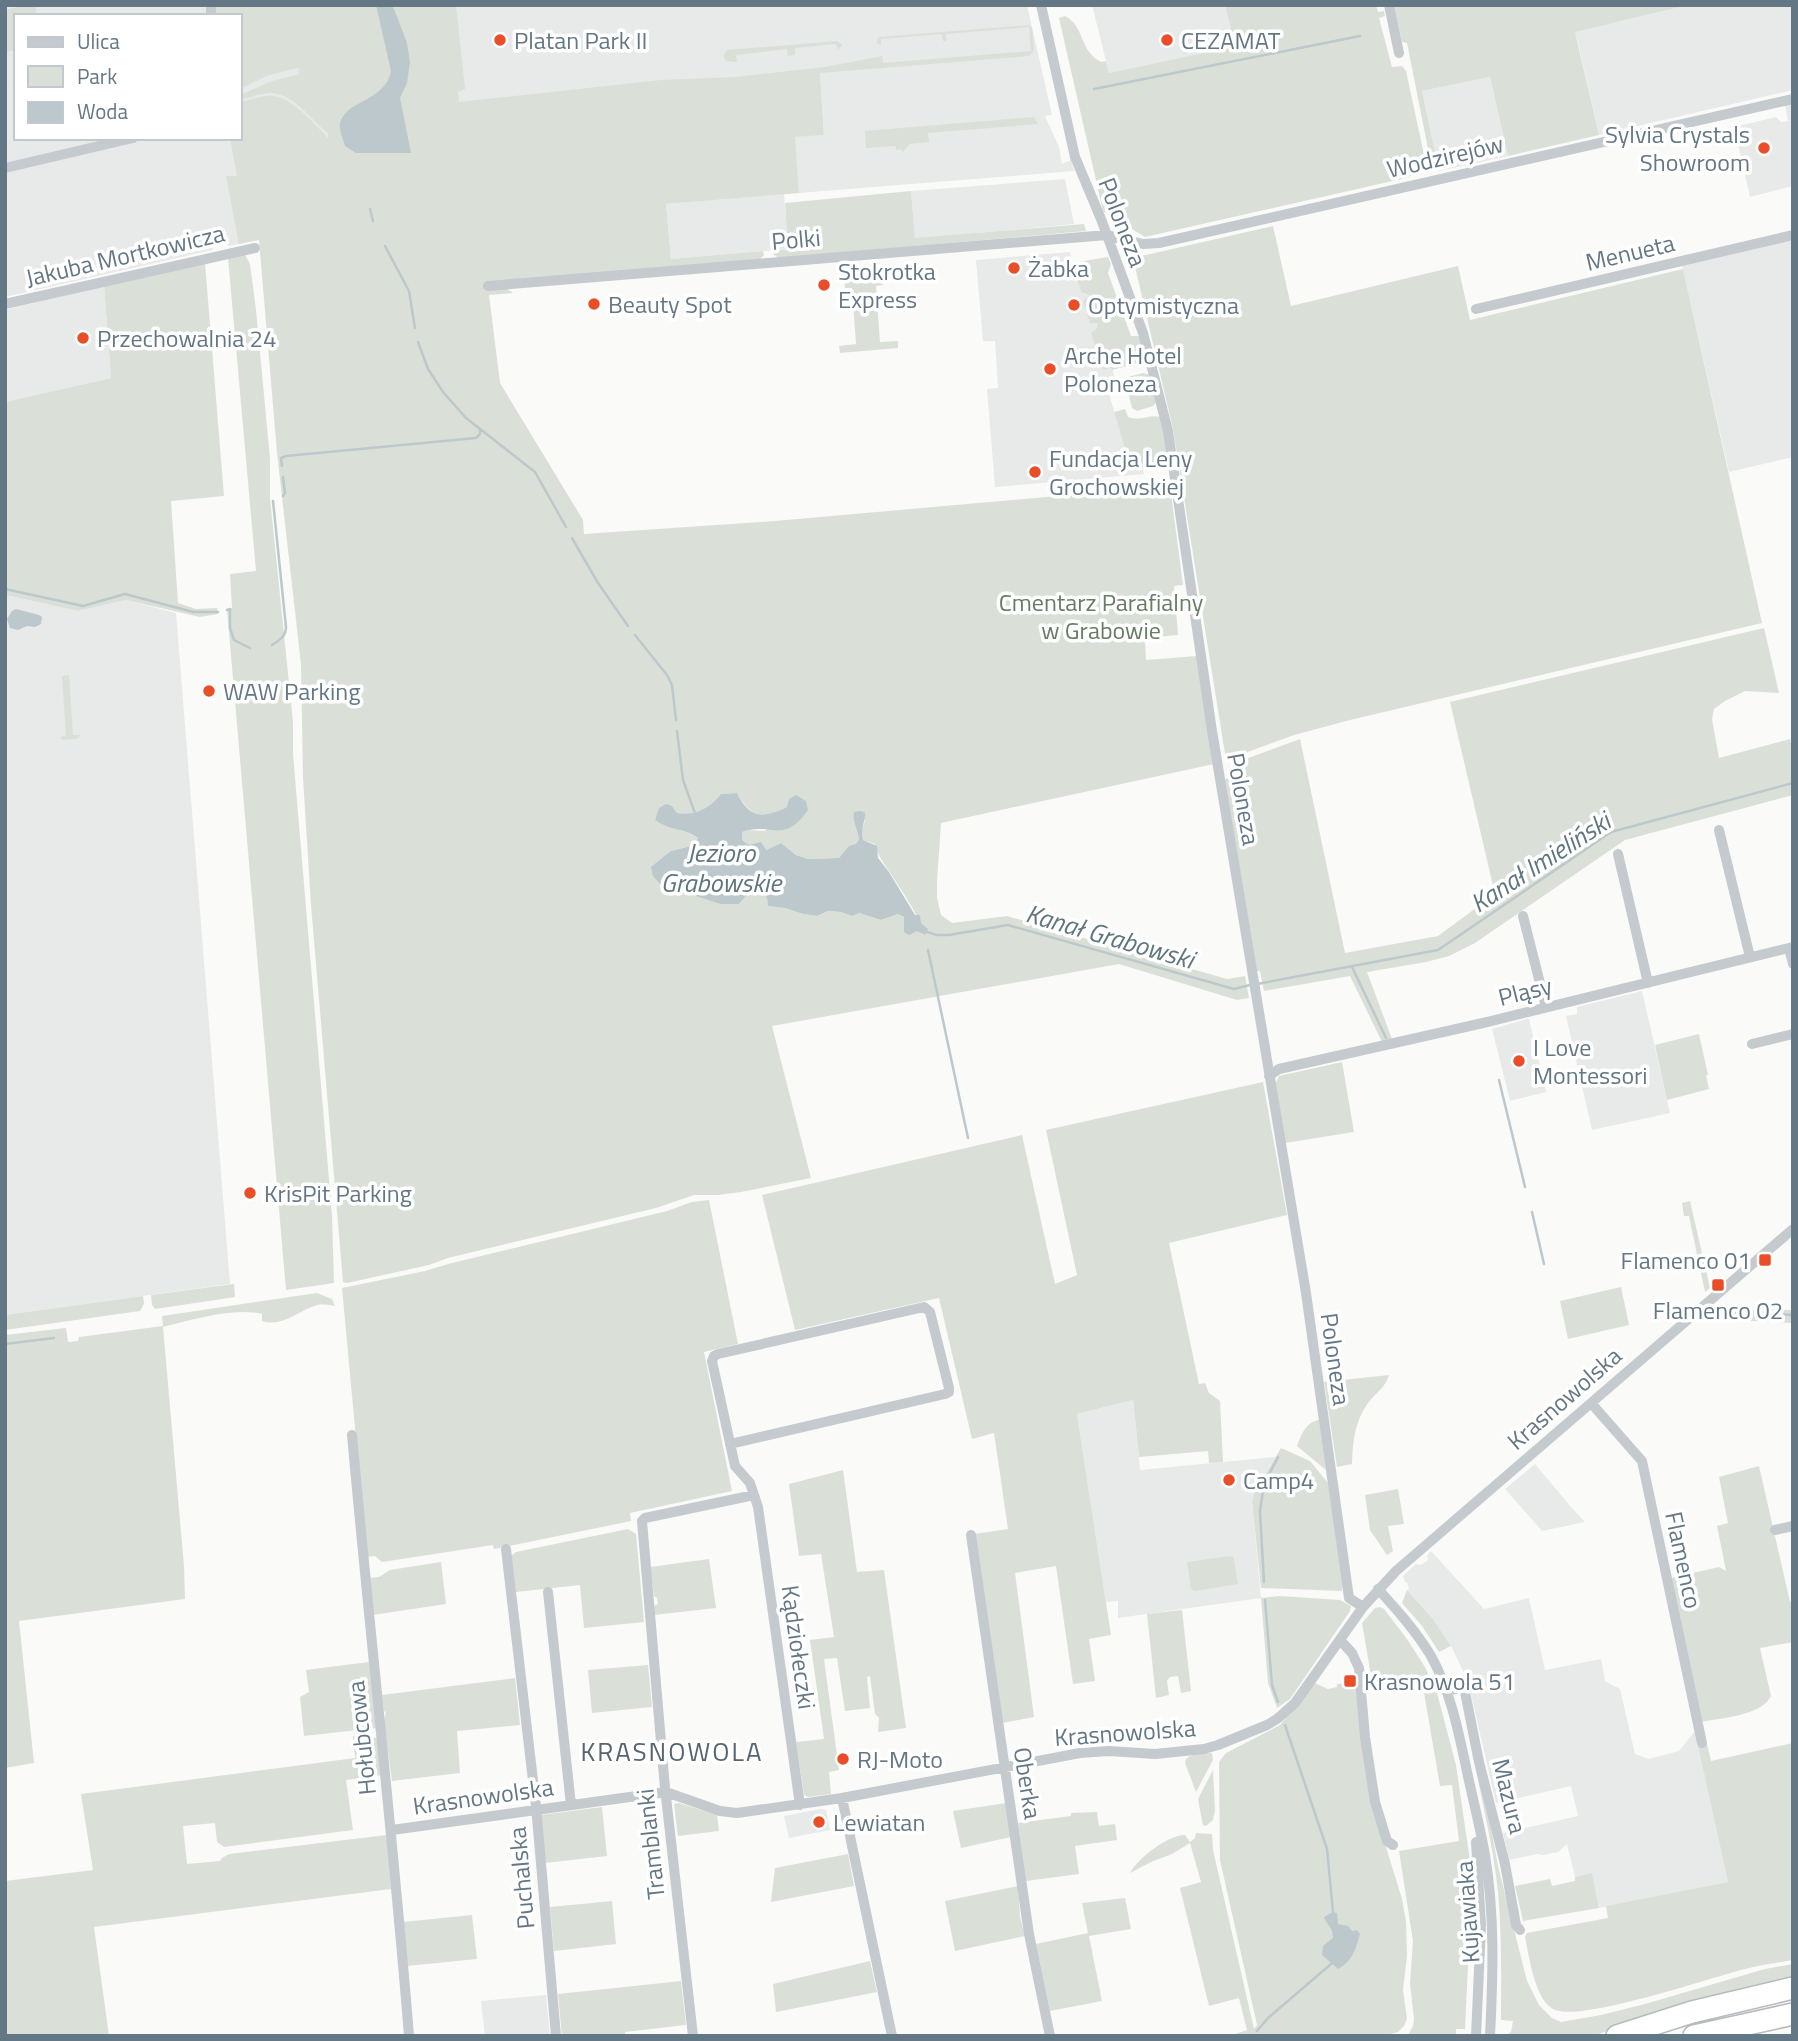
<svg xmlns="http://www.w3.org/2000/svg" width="1798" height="2041" font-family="'Titillium Web',sans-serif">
<rect width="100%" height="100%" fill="#fafaf8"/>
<path fill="#e8e9e9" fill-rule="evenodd" d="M5,5H1027L1052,115L1045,116L1059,147L1062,164L1071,160L1074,171L799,193L794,137L824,134L820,73L446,195L239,244L229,246L224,243L215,244L212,250L5,297ZM16,16H240V138H16Z
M1092,5H1225L1235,46L1109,73Z
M1403,5H1614L1618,22L1689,5H1793V90L1599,135L1577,38Z
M1490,77L1508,156L1439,171L1422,91Z
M1793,103V186L1750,197L1734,127L1776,117L1781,122L1788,121L1785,104Z
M1065,179L1074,224L915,239L911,191Z
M784,194L788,249L671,259L666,204Z
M1793,239V457L1729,472L1682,265Z
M1070,252L1081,292L1089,295L1098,323L1095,331L1103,370L1112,368L1118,391L1109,394L1131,468L1142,467L1144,474L995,487L987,389L998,388L995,341H983L976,260Z
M104,286L111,378L5,402V310Z
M5,595L78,611L126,600L176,613L230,1284L5,1315Z
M1642,991L1670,1113L1592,1130L1566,1016L1577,1014V1007Z
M1527,1019H1529L1546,1092L1510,1101L1492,1029Z
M1133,1400L1140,1470L1275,1457L1255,1491L1252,1502L1261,1598L1118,1618V1601L1106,1602L1077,1414Z
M1535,1464L1571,1507L1585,1522L1542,1531L1505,1489Z
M1431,1551L1484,1609L1529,1598L1545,1670L1601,1659L1605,1681L1620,1689L1635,1754L1649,1759L1679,1751L1695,1731L1728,1882L1599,1908L1592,1874L1575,1877L1567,1844L1558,1852L1543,1855L1537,1854L1509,1860L1503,1833L1578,1816L1571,1786L1496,1803L1468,1681L1451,1646L1433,1619L1407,1590L1409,1589L1407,1582H1405L1403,1576L1416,1564L1421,1565L1428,1560L1427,1556Z
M820,1809L826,1810L830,1830L789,1838L784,1816Z
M546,1995L550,2036H485L481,2001Z"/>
<path fill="#dae0d7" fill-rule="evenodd" d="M25,5H37L35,16H16V50L5,52V10Z
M215,5H456L465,89L458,92L459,102L661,80L736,77L825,67L882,56L883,63L1031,51L1029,27L946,34V41H943L942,34L881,39V46L876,42L879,37L1029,25L1032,28L1034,50L1029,56L820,73L824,135L795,137L799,193L666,204L671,259L763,251L764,255L760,259L507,289L513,293L489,295L500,383L583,520L584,534L775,521L1170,486L1183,585L1174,586L1178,635L1145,638L1146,660L1197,656L1214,764L941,823L937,881V898L941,915L952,923L1007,916L1227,979L1245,976L1249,998L1237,1000L1119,964L772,1026L811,1178L741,1192L718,1195H694L656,1208L448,1258L429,1265L347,1283L343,1282L311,905L303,778L301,664L277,453L259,240L239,244L226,176H237L230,138H240V102C250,100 263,95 274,96C292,98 316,125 328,138V133C311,120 292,91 268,93C258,94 249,98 240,100V95L272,81L299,74L298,68L269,75L240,89V16H215ZM737,793C750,817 763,820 787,807L765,831L748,830L742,832V840L749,845L766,850L781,843L796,855L808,859L839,858C845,850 854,848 860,840L856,827L865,820L861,834L863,840L875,844C878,857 884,863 891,874C903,893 918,913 924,935L905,921L904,917L898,914L881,920L859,913L852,916L841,912L828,911L817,916L803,914L785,908L768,906L767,898L761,888L752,889L739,904H720L691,894L671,851L691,846L698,838C684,829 669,830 655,819L672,806L677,813C699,817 707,809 721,794Z
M1225,5H1376L1378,12L1384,11L1385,16L1379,18L1392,67L1402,66L1406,71L1425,159L1419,172L1406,178L1145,237L1103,211L1059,18L1065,16C1085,26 1079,51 1101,62L1106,61L1109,73L1235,46Z
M1394,5H1452L1461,7L1466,5H1689L1575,32L1599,135L1508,156L1490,77L1422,91L1439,171L1432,169L1407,43L1402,42Z
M837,41L842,45L838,50L836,44L795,48V55L788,56L787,49L736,55L737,62L726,61L723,56L727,50Z
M1034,117L1038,124L928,133L929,142L910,144L902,153V149L896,150V146L866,148L865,131Z
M911,191L915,238L1084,224L1086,231L779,258L774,255L773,251L788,249L785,203Z
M1273,226L1291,306L1458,266L1470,320L1683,269L1762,623L1350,720L1294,735L1226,760L1173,429L1133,258Z
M245,255L250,264L256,310L270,459V498L293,722V754L332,1215L334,1283L286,1290L227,609L232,608L230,574L256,571L228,258Z
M1108,257L1111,264L1108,273L1131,336H1139L1146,361L1112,370L1111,368L1103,370L1091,333L1096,329L1098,323H1090L1083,300L1090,297L1089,295L1081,292L1072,263Z
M205,263L224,496L171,501L178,603L196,609L217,608L218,614L200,617L126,600L78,611L5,595V402L111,378L104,286Z
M882,276L883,285L876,286L880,342L898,341V348L840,353L839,346L856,344L852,288H845L844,279Z
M1143,373L1150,375L1157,401L1153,406L1137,411L1132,408L1125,380L1128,377Z
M1125,409L1128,417C1142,422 1148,414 1161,417L1170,466L1131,468L1114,412Z
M1764,628L1779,693L1745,691L1725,701L1714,709L1712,719L1719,758L1790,739L1793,753V795L1625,840L1475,943L1449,956L1426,962L1367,972L1392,1039L1382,1042L1350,976L1264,991L1260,971H1256L1224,780L1237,773L1235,763L1300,739L1345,953L1438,936L1495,894L1450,702Z
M69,675L73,735H81L77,739L63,740L60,737L66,736L62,676Z
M1699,1034L1708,1075H1706L1709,1089L1667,1100L1655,1045Z
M1342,1062L1354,1132L1285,1143L1275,1085L1279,1076Z
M1263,1082L1287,1215L1169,1243L1199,1384L1205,1383L1209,1393L1220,1401L1223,1462L1209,1463L1208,1451L1139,1457L1133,1400L1077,1414L1111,1635L1089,1639L1095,1681L1073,1684L1056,1566L1015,1573L1034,1717L1002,1723L974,1534L1008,1529L994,1433L972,1439L939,1298L795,1330L762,1195L1022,1135L1055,1284L1077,1275L1046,1130Z
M709,1200L738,1344L704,1352L732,1491L630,1513L631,1521L494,1549L493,1545L382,1562L375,1556L367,1557L342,1288L425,1271L448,1264L667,1211L692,1202Z
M1690,1201L1710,1288L1705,1292L1689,1216H1684L1682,1203Z
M234,1284L235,1297L155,1309L152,1305L151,1295Z
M1621,1287L1629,1325L1568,1339L1560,1301Z
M317,1293L332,1299L335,1306C329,1305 323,1304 317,1305C299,1310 282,1328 262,1321V1314C233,1307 192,1320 163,1327L184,1566L185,1599L19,1621L34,1763L5,1768V1335L66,1328L68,1342L78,1341L79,1337L163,1326L162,1316Z
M143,1296L144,1304L140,1311L5,1330V1315Z
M1734,1309L1793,1310V1323L1731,1320Z
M1389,1375C1386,1385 1380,1390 1373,1397C1355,1417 1353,1439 1352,1464L1337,1467L1324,1382Z
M1319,1420L1326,1470L1297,1446C1301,1435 1306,1422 1319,1420Z
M1281,1448L1310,1461L1328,1483L1342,1583V1591L1261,1588L1252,1502L1255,1491Z
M1759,1466L1790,1602L1793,1601V1642L1760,1648L1771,1696C1761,1716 1721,1718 1701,1722L1671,1578L1719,1567L1726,1571L1717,1526L1728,1523L1719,1477Z
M843,1470L857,1572L884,1570L906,1728L878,1732L879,1718L875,1714L870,1676L867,1677L870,1708L845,1711L837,1658L824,1659L839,1770L829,1772L831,1794L808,1797L804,1795L796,1742L824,1739L810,1640L834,1637L821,1554L799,1556L789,1484Z
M1398,1489L1404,1524L1388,1526L1393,1551L1387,1555L1370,1530L1365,1495Z
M628,1529L636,1534L644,1622L584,1628L580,1585L516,1592L511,1556L516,1552Z
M1230,1556L1233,1557L1234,1560L1238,1584L1195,1591L1191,1589L1187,1562Z
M709,1559L716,1608L654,1615V1606L658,1604L657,1598L654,1596L650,1567Z
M441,1562L446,1604L373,1615L369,1578L379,1577L390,1570Z
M1407,1590L1433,1619L1451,1646L1439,1652L1422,1626L1402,1603Z
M1280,1596L1340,1600L1351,1606L1350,1611L1290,1699L1277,1708L1268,1683L1261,1598Z
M1380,1607L1384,1609L1407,1639L1425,1667L1437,1693L1456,1765L1470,1861L1471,1902L1465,2029H1456V2036L1408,2035L1413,2026L1414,2019L1410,1983L1413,1941L1399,1851L1459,1841L1452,1785L1440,1786L1422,1681L1420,1676L1372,1682L1362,1623L1375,1608Z
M1182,1610L1191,1691L1181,1693L1178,1676L1170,1677L1167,1681L1169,1695L1156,1698L1147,1614Z
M369,1662L376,1728L304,1736L300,1697L309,1692L306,1670Z
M648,1665L652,1707L592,1713L588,1670Z
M515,1678L520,1725L457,1731L460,1773L392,1781L384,1722L386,1712L384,1711L382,1695Z
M1358,1681L1385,1844L1402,1899L1406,1921L1407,1956L1403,1990L1407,2019L1404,2026L1398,2032L1383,2036H1229L1247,2030L1239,1998L1209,2006L1180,1888L1201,1882L1190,1843L1172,1854L1151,1862L1130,1873C1138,1858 1168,1835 1185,1835L1190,1842L1195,1838L1196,1833L1212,1834L1213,1850L1254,2029L1257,2025L1220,1860L1219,1762L1226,1753L1280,1725L1315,1683L1328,1689L1337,1687V1684Z
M361,1735L377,1738L382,1775L346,1780L353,1830L224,1847L217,1842L215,1823L183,1826L187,1864L220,1861L222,1858L229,1854L387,1835L391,1889L94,1927L109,2036H5V1881L93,1870L81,1794L355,1758L353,1736Z
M1793,1743V1960C1777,1963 1760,1965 1745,1969C1709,1978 1584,2021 1555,2010C1535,2002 1529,1956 1525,1937L1527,1933L1608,1918L1606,1906L1728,1882L1698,1746L1707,1744L1711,1761Z
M1201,1753H1212L1213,1760L1196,1792L1185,1763C1186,1755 1194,1755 1201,1753Z
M1213,1770L1215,1811L1213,1820L1206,1826L1203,1825L1202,1821L1198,1799Z
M1476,1770L1481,1774L1498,1866L1527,1981L1539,2005L1552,2018L1561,2022L1601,2015L1645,2004L1765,1969L1793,1964V1981L1697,2003L1592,2036H1505L1511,2032L1513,2021L1501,2020C1501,1977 1502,1935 1498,1892C1494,1851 1484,1811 1476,1770Z
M679,1803L717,1815L719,1831L678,1836L674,1804Z
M1006,1803L1011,1837L961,1848L953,1811Z
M602,1807L607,1856L545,1863L541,1815Z
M1097,1812L1099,1826L1115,1824L1117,1840L1075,1846L1079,1874L1026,1881L1018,1823L1071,1816V1813Z
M848,1854L854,1886L771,1902L775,1868Z
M1592,1873L1599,1908L1523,1921L1515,1886L1550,1879L1552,1886L1575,1881V1877Z
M1018,1886L1020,1917L1025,1936L955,1951L945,1901Z
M1125,1898L1131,1929L1089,1936L1102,2001L1050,2011L1036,1944L1088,1933L1082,1903Z
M612,1901L616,1944L554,1951L550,1907Z
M472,1915L477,1959L407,1966L403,1922Z
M870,1961L877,1992L776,2012L773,1984Z
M681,1981L686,2025L625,2032V2036H562L558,1994Z"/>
<path fill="#bcc8cc" d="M376,5H391L394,9L407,43L410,62L407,83L400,98L411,153H356L345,146C343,139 339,131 340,123C347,99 385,102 391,71Z
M16,609L39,615L42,617L41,624L35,627L27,626L18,630L10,628L7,619L12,611Z
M737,793C749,818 763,819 787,807L789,799L796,795L806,801L808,810C783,846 770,821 742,832V840L749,845L761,842L766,850L781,843L796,855L808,859L839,858L849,846L856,844L859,840C859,831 852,822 854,812L861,811L865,813C865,823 860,831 863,840L877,846L878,858L889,872L915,915H920L921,923L928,929L925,935L917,931L909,935L904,932V917L898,914L881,920L859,913L852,916L841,912L828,911L817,916L803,914L785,908L768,906L767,898L760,888L752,889L739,904H720L660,884L653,876L651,867L671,851L691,846L698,838C684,828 670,831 655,820L659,808L666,804L672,806L677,813C697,816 708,809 721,794Z
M1333,1912L1337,1913L1338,1924L1348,1926L1352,1931L1357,1930L1360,1934C1356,1948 1352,1962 1338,1969L1322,1955L1323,1946L1333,1938C1333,1926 1327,1926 1324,1917Z"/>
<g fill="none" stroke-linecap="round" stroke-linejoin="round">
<path stroke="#bcc8cc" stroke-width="2.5" d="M1094,89L1360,36
M370,209L373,221
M385,246L409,291L415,328
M418,342L428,369L443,392L466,418L535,472L566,527
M282,466L281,458L286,456L476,438L480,434V430
M283,477L285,493L283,496
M572,538L598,583L628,626
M5,589L83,606L125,594L193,612H218
M227,610L230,609V628L234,640L250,648
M635,635L667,675L672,685L676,720
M272,645C280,640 286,636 286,627L273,501
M677,731L683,780L696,816
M924,931L937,935H949L1008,925L1234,989L1250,985
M928,950L968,1138
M1352,967L1386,1038
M1257,984L1438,950L1611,832L1793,783
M1499,1080L1525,1187
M1532,1212L1544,1264
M1734,1312L1793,1315
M5,1344L54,1338
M1264,1582L1260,1511L1264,1484L1278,1457
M1265,1600L1272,1685L1278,1702
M1285,1725L1327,1849L1333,1912
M1257,2031L1268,2018L1331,1964"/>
<defs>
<path id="motorway" d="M1617,2036L1692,2012L1793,1988
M1694,2036L1793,2014"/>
</defs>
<use href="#motorway" stroke="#b6bbbe" stroke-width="24"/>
<path stroke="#c5cace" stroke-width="10" d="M1041,5L1075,157L1101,219L1143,333L1168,431L1212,731L1306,1293L1349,1598L1363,1607
M1389,5L1399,53
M211,16V5
M5,168L133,138
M488,286L1107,235L1143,244L1159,243L1793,99
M5,304L255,248
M1476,309L1793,235
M1719,830L1750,957
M1618,854L1648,983
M1523,916L1546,1007
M1789,948L1793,964
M1752,1044L1793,1034
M1269,1076L1279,1069L1483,1023L1793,947
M1591,1403L1642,1461L1702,1743
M352,1435C370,1636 393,1835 409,2036
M730,1444L945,1394L949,1392V1388L930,1312L924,1307L718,1354L714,1356L712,1361L735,1466L750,1483L758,1507L800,1805
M1775,1530L1793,1526
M971,1535L1029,1934L1050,2036
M506,1549L536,1806L556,2036
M1378,1589C1397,1610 1416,1631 1431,1656C1450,1690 1458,1729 1466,1767C1472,1796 1480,1826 1485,1855C1495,1915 1493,1975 1490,2036
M548,1592L571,1805
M1340,1640L1352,1653L1359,1668L1365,1737L1375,1802L1387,1841L1393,1845
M1447,1691L1464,1687L1479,1762L1505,1864L1516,1925L1520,1930
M842,1798L892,2036
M392,1830L666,1792L720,1811L737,1813L842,1798L1080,1753L1109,1751L1155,1754L1204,1749L1218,1745L1267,1725L1277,1719L1295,1703L1363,1607L1396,1571L1793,1229
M693,2036L665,1788L642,1521L645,1518L754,1495
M1476,2036L1481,1925L1476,1842"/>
<use href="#motorway" stroke="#fff" stroke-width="21"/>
</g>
<g fill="#ea4e28" stroke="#fff" stroke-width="2.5">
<circle cx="500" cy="40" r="7"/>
<circle cx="1167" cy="40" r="7"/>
<circle cx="1764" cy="148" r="7"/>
<circle cx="1014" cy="268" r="7"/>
<circle cx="824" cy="285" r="7"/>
<circle cx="594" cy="304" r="7"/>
<circle cx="1074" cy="305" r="7"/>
<circle cx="83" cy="338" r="7"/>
<circle cx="1050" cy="369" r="7"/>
<circle cx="1035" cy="472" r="7"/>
<circle cx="209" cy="691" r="7"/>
<circle cx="1519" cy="1061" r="7"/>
<circle cx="250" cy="1193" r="7"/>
<rect x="1758" y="1253" width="14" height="14" rx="3.5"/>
<rect x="1711" y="1278" width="14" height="14" rx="3.5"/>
<circle cx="1229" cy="1480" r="7"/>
<rect x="1343" y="1674" width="14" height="14" rx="3.5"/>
<circle cx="843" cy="1759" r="7"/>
<circle cx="819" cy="1822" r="7"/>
</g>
<g text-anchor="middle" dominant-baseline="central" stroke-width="7" stroke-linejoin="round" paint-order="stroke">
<g font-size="24" fill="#647784" stroke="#fff" text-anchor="start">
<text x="514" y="40">Platan Park II</text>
<text x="1181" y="40">CEZAMAT</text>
<text x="1750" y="134" text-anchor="end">Sylvia Crystals<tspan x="1750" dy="28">Showroom</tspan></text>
<text x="1028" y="268">Żabka</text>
<text x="838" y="271">Stokrotka<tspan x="838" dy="28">Express</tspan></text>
<text x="608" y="304">Beauty Spot</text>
<text x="1088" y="305">Optymistyczna</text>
<text x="97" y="338">Przechowalnia 24</text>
<text x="1064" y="355">Arche Hotel<tspan x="1064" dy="28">Poloneza</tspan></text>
<text x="1049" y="458">Fundacja Leny<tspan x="1049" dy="28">Grochowskiej</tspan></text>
<text x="223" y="691">WAW Parking</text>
<text x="1533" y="1047">I Love<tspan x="1533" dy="28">Montessori</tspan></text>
<text x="264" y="1193">KrisPit Parking</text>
<text x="1751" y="1260" text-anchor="end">Flamenco 01</text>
<text x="1718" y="1310" text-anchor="middle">Flamenco 02</text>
<text x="1243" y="1480">Camp4</text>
<text x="1364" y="1681">Krasnowola 51</text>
<text x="857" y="1759">RJ-Moto</text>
<text x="833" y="1822">Lewiatan</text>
</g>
<g font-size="24" fill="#647784" stroke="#fff">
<text transform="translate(1445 156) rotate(-13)">Wodzirejów</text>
<text transform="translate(1123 222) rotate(69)">Poloneza</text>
<text transform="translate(796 239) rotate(-5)">Polki</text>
<text transform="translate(1630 252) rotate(-13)">Menueta</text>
<text transform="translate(125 255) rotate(-13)">Jakuba Mortkowicza</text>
<text transform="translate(1244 799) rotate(80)">Poloneza</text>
<text transform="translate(1525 991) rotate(-14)">Pląsy</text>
<text transform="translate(1336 1359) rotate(82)">Poloneza</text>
<text transform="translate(1564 1398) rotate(-41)">Krasnowolska</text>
<text transform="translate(1684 1560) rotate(78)">Flamenco</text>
<text transform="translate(799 1647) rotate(82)">Kądziołeczki</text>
<text transform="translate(1125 1732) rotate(-4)">Krasnowolska</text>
<text transform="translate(361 1738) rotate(-96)">Hołubcowa</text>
<text transform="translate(1028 1783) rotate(81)">Oberka</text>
<text transform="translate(483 1796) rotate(-8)">Krasnowolska</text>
<text transform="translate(1510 1796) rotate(76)">Mazura</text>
<text transform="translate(650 1844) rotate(-96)">Tramblanki</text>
<text transform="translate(521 1878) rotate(-95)">Puchalska</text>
<text transform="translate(1467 1912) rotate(-94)">Kujawiaka</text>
</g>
<g font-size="24" fill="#687b63" stroke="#fff">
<text x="1101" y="602">Cmentarz Parafialny<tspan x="1101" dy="28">w Grabowie</tspan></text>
</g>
<g font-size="26" font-style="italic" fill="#5f767d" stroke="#fff">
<text x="721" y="852">Jezioro<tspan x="721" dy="30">Grabowskie</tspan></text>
<text transform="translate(1540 862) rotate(-33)">Kanał Imieliński</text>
<text transform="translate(1110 936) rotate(16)">Kanał Grabowski</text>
</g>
<g font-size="26" letter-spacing="2" fill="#56656f" stroke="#fff">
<text x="672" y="1751">KRASNOWOLA</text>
</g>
</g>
<rect width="1798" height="2041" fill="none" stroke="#647784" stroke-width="14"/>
<rect x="14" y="14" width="228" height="126" fill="#ffffff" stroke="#c1c9ce" stroke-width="2"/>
<rect x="28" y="37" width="35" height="10" fill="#c5cace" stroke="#c1c9ce" stroke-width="2"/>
<text x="77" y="49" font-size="21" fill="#647784">Ulica</text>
<rect x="28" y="66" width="35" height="21" fill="#dae0d7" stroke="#c1c9ce" stroke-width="2"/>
<text x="77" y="84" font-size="21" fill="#647784">Park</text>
<rect x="28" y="102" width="35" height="21" fill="#bcc8cc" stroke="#c1c9ce" stroke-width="2"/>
<text x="77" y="119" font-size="21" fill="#647784">Woda</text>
</svg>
